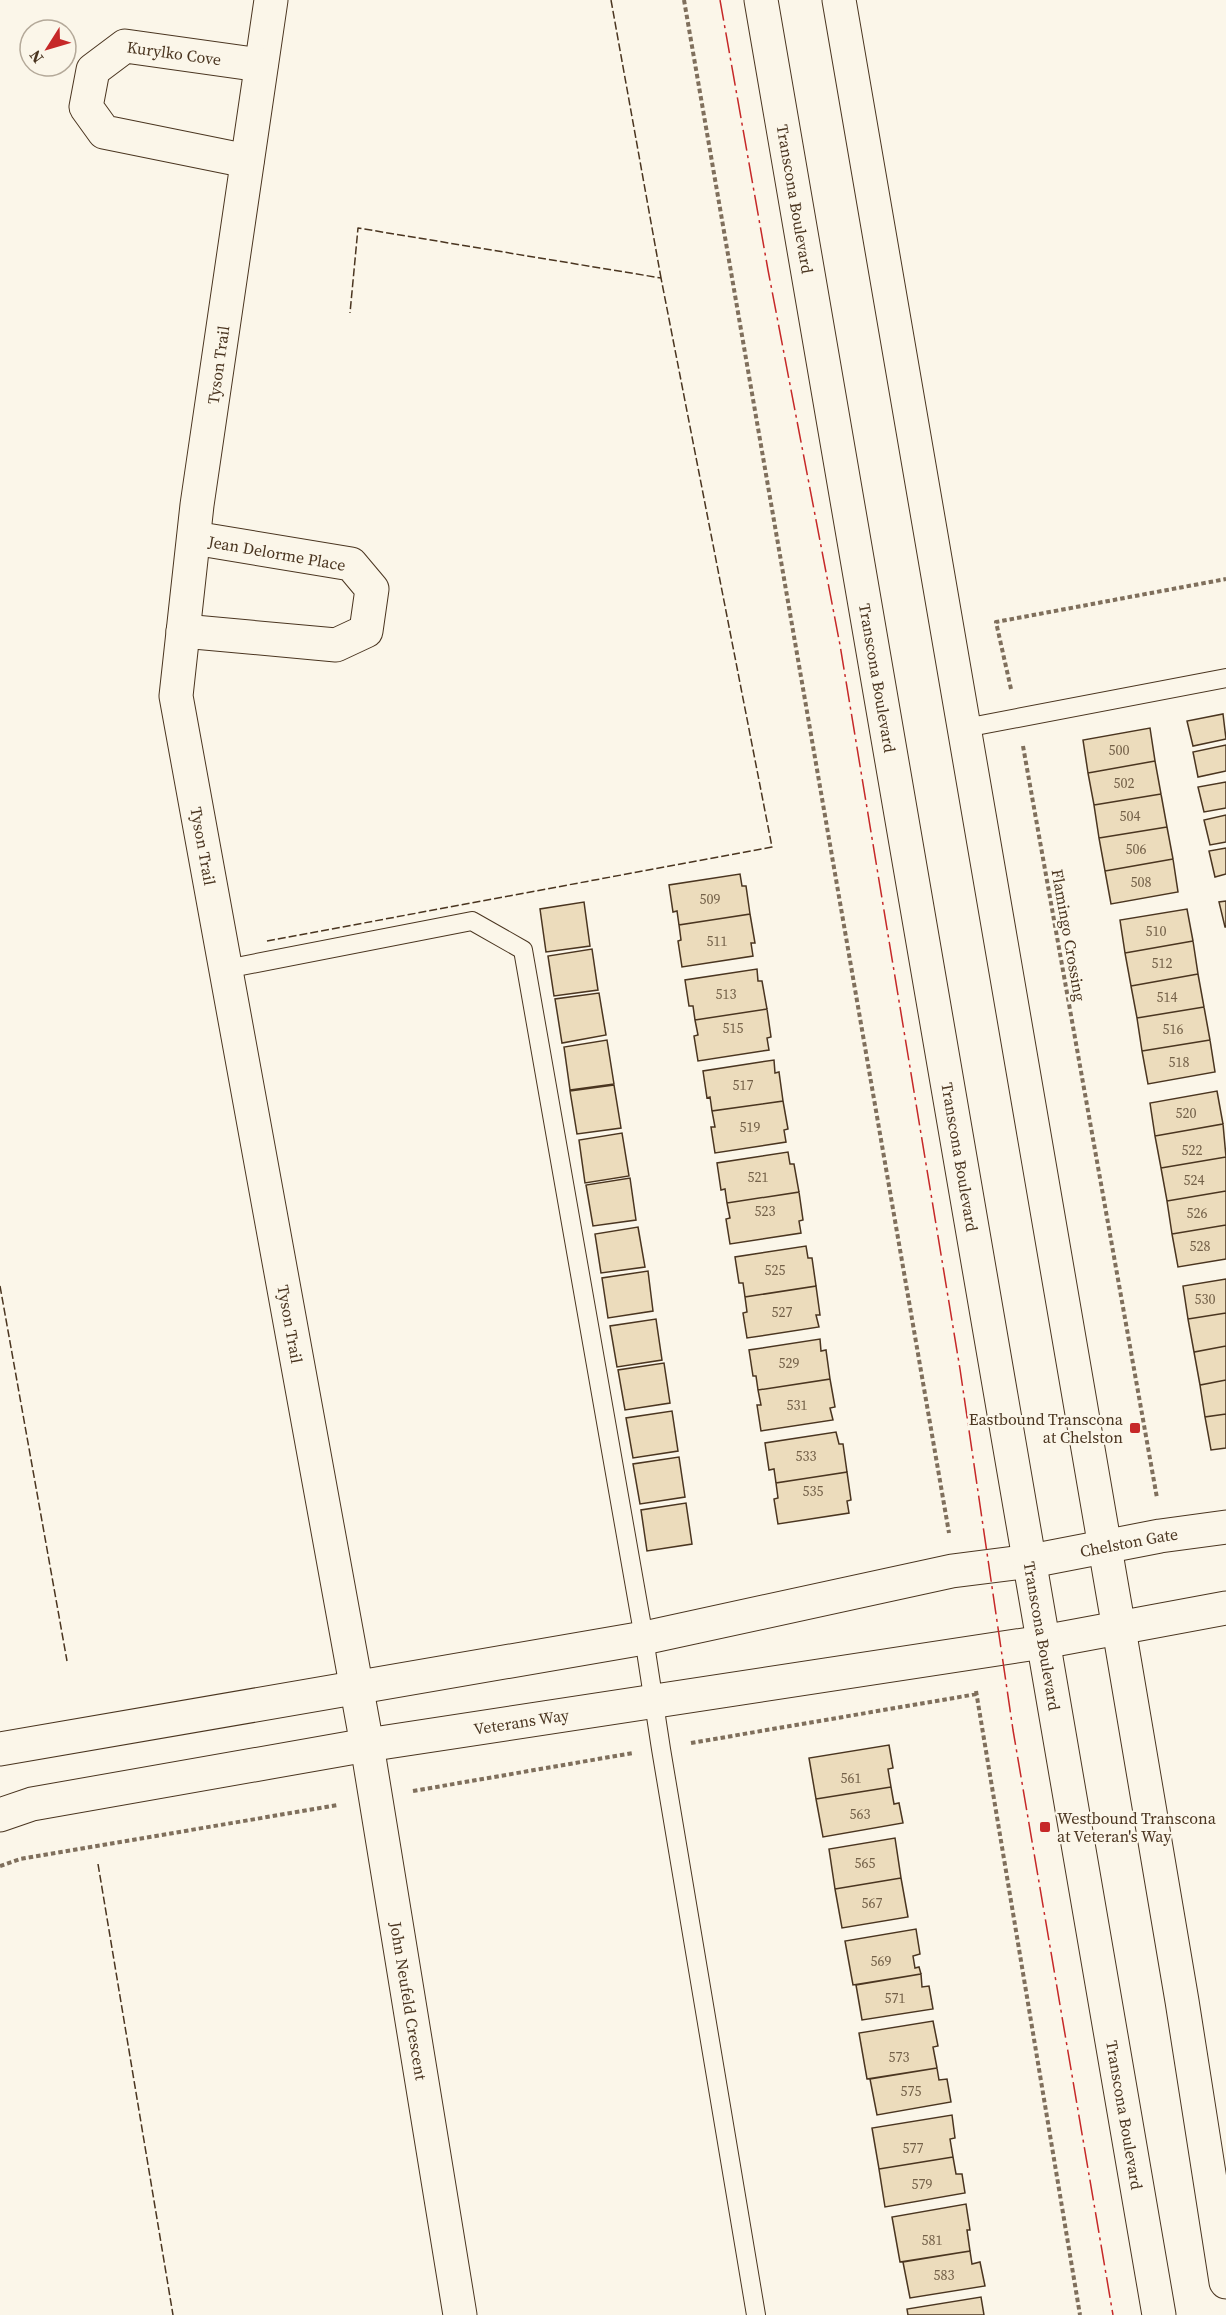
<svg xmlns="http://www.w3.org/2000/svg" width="1226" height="2315" font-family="'Source Serif 4',serif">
<rect width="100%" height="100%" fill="#fbf6e9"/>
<path fill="#ecdcbc" stroke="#4a3520" stroke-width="1.5" d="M1223,714L1226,739L1193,746L1187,721Z
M1150,728L1155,761L1088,773L1083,740Z
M1226,745V771L1198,777L1193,752Z
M1155,761L1161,794L1094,805L1088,773Z
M1226,782V808L1204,812L1198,787Z
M1161,794L1167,827L1099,838L1094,805Z
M1226,815V842L1210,845L1204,820Z
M1167,827L1173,859L1105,871L1099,838Z
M1226,848V874L1215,877L1209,851Z
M1173,859L1178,892L1111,904L1105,871Z
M740,874L742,886H746L750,914L679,925L677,911L673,912L669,885Z
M1226,901V927H1225L1219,902Z
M584,902L590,946L546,952L540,909Z
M1187,909L1193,941L1125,953L1120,920Z
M750,914L755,943H751L753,956L682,967L678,941L681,940L679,925Z
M1193,941L1198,974L1131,986L1125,953Z
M592,949L598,990L554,996L548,956Z
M757,969L758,981H762L767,1009L695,1020L693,1006H689L685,980Z
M1198,974L1204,1007L1137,1018L1131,986Z
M599,993L606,1035L562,1043L555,999Z
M1204,1007L1210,1040L1142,1051L1137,1018Z
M767,1009L771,1037L767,1038L769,1050L698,1061L694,1036L698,1035L695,1020Z
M607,1040L614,1084L570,1090L564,1047Z
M1210,1040L1215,1072L1148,1084L1142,1051Z
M774,1060L775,1073L779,1072L783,1101L712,1111L710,1097L707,1098L703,1071Z
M614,1085L621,1128L577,1134L570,1091Z
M1217,1091L1223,1124L1155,1136L1150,1103Z
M783,1101L788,1129L784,1130L786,1142L715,1153L711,1127H715L712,1111Z
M1223,1124L1226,1157L1161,1168L1155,1136Z
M622,1133L629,1176L585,1183L579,1140Z
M788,1152L790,1164H794L799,1192L727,1203L725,1189L721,1190L717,1163Z
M1226,1157V1191L1167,1201L1161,1168Z
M630,1178L636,1220L593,1226L586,1185Z
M1226,1191V1225L1172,1234L1167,1201Z
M799,1192L803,1220L799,1221L801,1233L730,1244L726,1219L730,1218L727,1203Z
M1226,1225V1259L1178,1267L1172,1234Z
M638,1227L645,1267L601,1273L595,1234Z
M806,1246L808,1258H812L816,1286L745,1297L743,1283H739L735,1257Z
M648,1271L653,1311L608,1318L602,1278Z
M1226,1279V1313L1188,1319L1183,1286Z
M816,1286L820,1315H816L819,1327L747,1338L743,1313L747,1312L745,1297Z
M1226,1313V1346L1194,1352L1188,1319Z
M656,1319L662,1360L617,1367L610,1326Z
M820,1339L821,1351L826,1350L830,1379L758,1390L756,1376H753L749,1350Z
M1226,1346V1380L1200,1385L1194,1352Z
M664,1363L670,1403L625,1410L618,1370Z
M830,1379L835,1407L830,1408L833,1420L761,1431L757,1405H761L758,1390Z
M1226,1380V1414L1205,1417L1200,1385Z
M672,1411L678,1451L633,1458L626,1418Z
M1226,1414V1448L1211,1450L1205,1417Z
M836,1432L839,1444H843L847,1472L776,1483L774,1469L769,1470L765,1443Z
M679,1457L685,1497L640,1504L633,1464Z
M847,1472L851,1500L847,1501L849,1513L778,1524L774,1499L778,1498L776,1483Z
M686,1503L692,1544L647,1551L641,1510Z
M889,1745L893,1768L888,1769L891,1787L816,1799L809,1758Z
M891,1787L894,1804L899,1803L903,1823L823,1837L816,1799Z
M895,1838L901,1878L835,1889L829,1849Z
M901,1878L908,1917L842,1928L835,1889Z
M916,1929L920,1954L913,1956L915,1968L919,1967L921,1974L853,1985L845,1941Z
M921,1974L922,1987L929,1986L933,2009L862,2020L856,1985Z
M933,2021L938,2046L933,2047L937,2068L867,2079L859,2033Z
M937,2068L939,2080L947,2079L951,2102L877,2115L870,2079Z
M952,2115L955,2138L950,2139L953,2157L879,2169L872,2128Z
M953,2157L956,2174H962L965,2193L885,2207L879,2169Z
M966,2204L970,2230H967L970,2251L900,2262L892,2217Z
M970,2251L972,2264L980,2262L985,2286L910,2298L903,2262Z
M981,2297L984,2315H908L907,2309Z"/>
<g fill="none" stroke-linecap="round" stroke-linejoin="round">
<defs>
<path id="service" d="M965,728L1226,678
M226,969L472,921L523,950L644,1638L661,1749L756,2315"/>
<g id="minor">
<path id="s1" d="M271,0L197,505L176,696L367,1745L460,2315"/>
<path id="s2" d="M247,161L104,132L86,107L93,70L125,46L261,65"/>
<path d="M183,631L336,645L366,631L372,589L351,564L194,538"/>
<path id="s3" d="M0,1749L644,1638L952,1571L1031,1561L1160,1536L1226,1527"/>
<path id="s4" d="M0,1815L32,1804L367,1745L1043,1642L1226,1608"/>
</g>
<g id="tertiary">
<path id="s5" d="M761,0L1159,2315"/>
<path d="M839,0L1119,1629L1182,2001L1226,2282"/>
</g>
</defs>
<use href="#service" stroke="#4a3520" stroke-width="20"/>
<use href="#minor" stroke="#4a3520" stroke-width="35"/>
<use href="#tertiary" stroke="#4a3520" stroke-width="35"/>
<path stroke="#7f6f5c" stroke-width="4" stroke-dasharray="4.5 3" stroke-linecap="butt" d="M684,0L949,1533
M1011,689L996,622L1226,579
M1023,746L1157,1498
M976,1691L1080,2315
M691,1743L977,1694
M413,1791L633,1753
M0,1866L20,1859L338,1805"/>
<use href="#service" stroke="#fbf6e9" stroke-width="18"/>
<use href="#minor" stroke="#fbf6e9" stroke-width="33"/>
<use href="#tertiary" stroke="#fbf6e9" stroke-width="33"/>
<path stroke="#4a3520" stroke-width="1.5" stroke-dasharray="8 3" stroke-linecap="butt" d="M611,0L661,278
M267,941L772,847L661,278L358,228L350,313
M0,1286L67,1661
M98,1864L173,2315"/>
<path stroke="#c62828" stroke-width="1.5" stroke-dasharray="21 4.5 3 4.5" stroke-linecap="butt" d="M720,0L768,270L840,645L960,1369L1013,1730L1113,2315"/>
</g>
<g fill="#c62828" stroke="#fbf6e9" stroke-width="2">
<rect x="1129" y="1422" width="12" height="12" rx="3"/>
<rect x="1039" y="1821" width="12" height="12" rx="3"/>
</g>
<g text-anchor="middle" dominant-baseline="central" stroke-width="4.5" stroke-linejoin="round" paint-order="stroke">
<g font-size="14" fill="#725f47">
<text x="1119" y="750">500</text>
<text x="1124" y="783">502</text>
<text x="1130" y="816">504</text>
<text x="1136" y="849">506</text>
<text x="1141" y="882">508</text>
<text x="710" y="899">509</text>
<text x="1156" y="931">510</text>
<text x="717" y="941">511</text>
<text x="1162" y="963">512</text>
<text x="726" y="994">513</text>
<text x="1167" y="997">514</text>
<text x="733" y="1028">515</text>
<text x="1173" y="1029">516</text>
<text x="1179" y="1062">518</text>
<text x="743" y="1085">517</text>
<text x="1186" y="1113">520</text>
<text x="750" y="1127">519</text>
<text x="1192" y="1150">522</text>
<text x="758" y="1177">521</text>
<text x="1194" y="1180">524</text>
<text x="765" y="1211">523</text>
<text x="1197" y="1213">526</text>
<text x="1200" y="1246">528</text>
<text x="775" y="1270">525</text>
<text x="1205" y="1299">530</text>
<text x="782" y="1312">527</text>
<text x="789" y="1363">529</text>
<text x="797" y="1405">531</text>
<text x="806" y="1456">533</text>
<text x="813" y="1491">535</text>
<text x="851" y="1778">561</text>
<text x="860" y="1814">563</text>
<text x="865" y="1863">565</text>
<text x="872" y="1903">567</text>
<text x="881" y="1961">569</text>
<text x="895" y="1998">571</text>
<text x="899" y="2057">573</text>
<text x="911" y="2091">575</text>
<text x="913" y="2148">577</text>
<text x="922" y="2184">579</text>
<text x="932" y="2240">581</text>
<text x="944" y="2275">583</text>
</g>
<g font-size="16" fill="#4a3520" stroke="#fbf6e9">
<text stroke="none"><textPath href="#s2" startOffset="304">Kurylko Cove</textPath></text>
<text stroke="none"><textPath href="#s5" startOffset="202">Transcona Boulevard</textPath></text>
<text transform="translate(218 365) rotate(-82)">Tyson Trail</text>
<text transform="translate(277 553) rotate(10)">Jean Delorme Place</text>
<text stroke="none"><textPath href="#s5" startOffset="688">Transcona Boulevard</textPath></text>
<text stroke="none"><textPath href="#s1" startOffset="855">Tyson Trail</textPath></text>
<text transform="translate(1069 935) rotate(80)">Flamingo Crossing</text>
<text stroke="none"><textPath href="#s5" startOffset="1174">Transcona Boulevard</textPath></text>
<text stroke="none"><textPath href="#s1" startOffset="1341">Tyson Trail</textPath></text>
<text stroke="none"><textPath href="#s3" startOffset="1148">Chelston Gate</textPath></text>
<text stroke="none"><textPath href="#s5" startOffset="1660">Transcona Boulevard</textPath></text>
<text stroke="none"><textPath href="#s4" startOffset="530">Veterans Way</textPath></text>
<text stroke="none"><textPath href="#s1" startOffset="2028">John Neufeld Crescent</textPath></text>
<text stroke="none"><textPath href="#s5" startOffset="2146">Transcona Boulevard</textPath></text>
</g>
<g font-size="16" fill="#4a3520" stroke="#fbf6e9" text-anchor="end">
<text x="1123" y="1419">Eastbound Transcona<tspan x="1123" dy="18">at Chelston</tspan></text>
<text x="1057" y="1818" text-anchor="start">Westbound Transcona<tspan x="1057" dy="18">at Veteran's Way</tspan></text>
</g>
</g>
<g transform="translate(48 48) rotate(233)"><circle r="28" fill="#fbf6e9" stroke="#b4a999" stroke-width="1.5"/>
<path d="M0-4.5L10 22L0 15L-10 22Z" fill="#c62828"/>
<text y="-9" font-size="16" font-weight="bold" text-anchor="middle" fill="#4a3520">N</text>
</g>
</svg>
